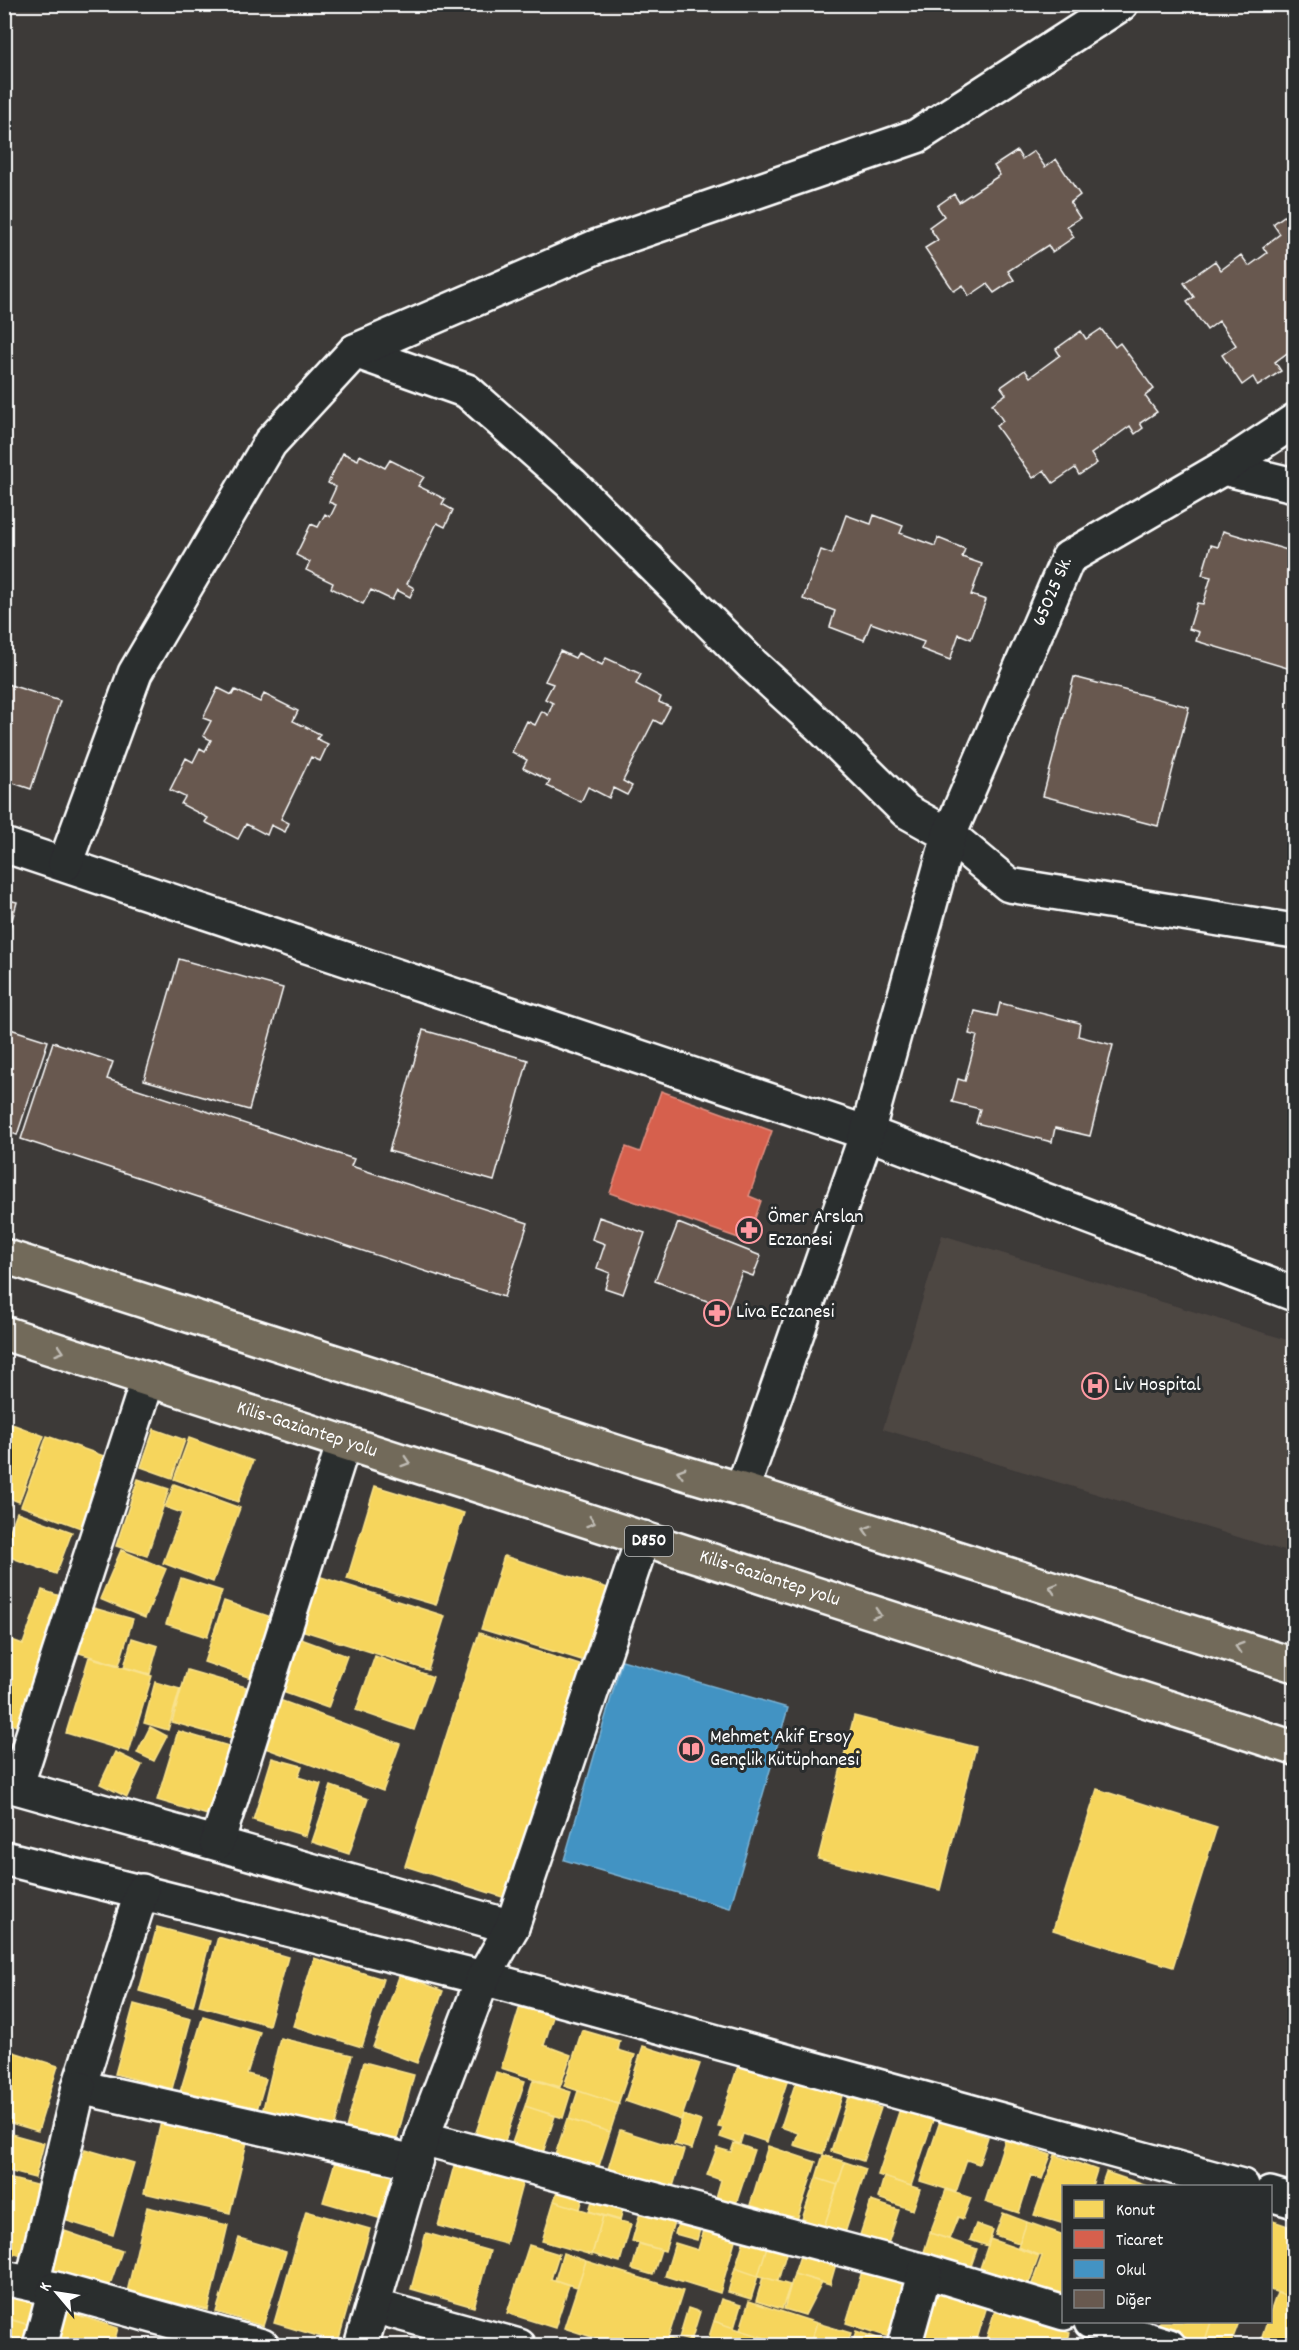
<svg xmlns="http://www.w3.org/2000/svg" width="1299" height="2350" font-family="Dekko,sans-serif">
<rect width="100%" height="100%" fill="#3d3a38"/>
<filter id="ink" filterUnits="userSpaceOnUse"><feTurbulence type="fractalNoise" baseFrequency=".0167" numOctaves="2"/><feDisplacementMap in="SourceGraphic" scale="12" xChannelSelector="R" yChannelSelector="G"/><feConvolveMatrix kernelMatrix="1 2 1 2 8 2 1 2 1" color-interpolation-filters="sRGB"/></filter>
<g filter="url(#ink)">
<path fill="#4e4743" d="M942,1235L1294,1342V1554L883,1429Z"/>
<path fill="#f6d55c" stroke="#f9e28d" stroke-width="1.5" d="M4,1421L44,1436L19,1502L4,1496Z
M154,1429L185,1440L172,1478L141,1467Z
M47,1436L115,1460L89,1531L21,1506Z
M189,1438L253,1461L238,1502L174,1479Z
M138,1479L169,1489L147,1556L116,1546Z
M174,1484L240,1508L213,1582L163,1563L182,1513L165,1507Z
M375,1486L464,1513L436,1605L347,1579Z
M4,1503L10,1505L4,1519Z
M17,1512L72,1532L56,1574L4,1555V1546Z
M121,1550L166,1569L145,1618L100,1599Z
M504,1556L608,1588L585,1661L481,1629Z
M318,1576L445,1616L428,1670L301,1630Z
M181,1578L222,1591L207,1637L166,1624Z
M42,1590L69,1599L23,1728L11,1724L4,1742V1637L23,1644Z
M224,1601L274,1618L254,1679L204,1662Z
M90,1607L133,1619L119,1665L76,1652Z
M479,1633L586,1667L512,1900L405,1866Z
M293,1636L347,1656L328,1708L274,1689Z
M132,1638L158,1646L150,1674L124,1667Z
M375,1656L433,1677L414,1730L356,1710Z
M89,1657L152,1676L129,1752L66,1733Z
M187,1670L246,1687L232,1739L172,1722Z
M155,1682L180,1689L168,1730L144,1723Z
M274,1698L400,1744L383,1791L257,1745Z
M854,1716L976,1747L940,1890L818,1859Z
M150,1727L167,1736L154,1761L137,1753Z
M178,1731L232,1747L211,1816L157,1800Z
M115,1752L142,1765L127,1797L100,1784Z
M272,1758L302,1766L298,1777L321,1784L306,1836L253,1820Z
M331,1786L368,1799L349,1854L312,1842Z
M1097,1789L1217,1827L1173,1967L1053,1930Z
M157,1927L210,1941L193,2006L139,1991Z
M218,1937L288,1957L269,2025L199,2006Z
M314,1958L383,1979L362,2047L293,2026Z
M400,1974L443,1991L417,2063L373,2047Z
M521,2003L554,2014L544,2045L571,2055L560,2087L501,2068Z
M134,2004L191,2019L172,2089L115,2074Z
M203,2016L260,2032L247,2074L266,2079L256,2113L180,2092Z
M582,2030L620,2041L618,2050L635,2055L618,2104L564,2086Z
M280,2038L352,2055L333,2134L261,2117Z
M643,2046L700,2064L681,2120L625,2101Z
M4,2049L58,2066L38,2131L4,2121Z
M364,2062L414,2075L396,2142L346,2128Z
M739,2063L788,2079L767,2142L743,2134L740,2144L720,2137L723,2128L718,2127Z
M496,2072L525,2081L504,2144L475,2135Z
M797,2078L843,2093L823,2154L794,2145L798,2133L781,2127Z
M533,2080L571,2092L563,2118L525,2106Z
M578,2091L619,2104L610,2132L569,2119Z
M848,2097L881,2108L863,2161L831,2151Z
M525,2106L555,2116L543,2153L512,2143Z
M900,2109L933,2120L911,2186L878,2175Z
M683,2115L701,2121L692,2149L674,2144Z
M567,2119L610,2132L598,2169L555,2155Z
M940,2121L988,2137L979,2164L967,2160L956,2192L920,2181Z
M161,2122L247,2142L230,2213L144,2193Z
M620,2130L684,2150L672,2190L608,2169Z
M4,2132L44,2143L35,2178L4,2170Z
M1005,2140L1051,2155L1042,2179L1031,2175L1019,2213L985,2202Z
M734,2143L754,2150L735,2207L715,2201L721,2180L707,2175L717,2148L731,2152Z
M768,2146L816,2162L797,2220L750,2205Z
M85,2149L134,2163L113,2235L64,2220Z
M337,2155L395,2172L382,2219L323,2202Z
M823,2155L845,2162L838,2185L816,2178Z
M1055,2155L1097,2170L1092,2186H1064V2224L1034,2215Z
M455,2162L523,2181L506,2244L438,2226Z
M845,2162L866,2169L845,2233L824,2227Z
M1106,2172L1147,2186H1101Z
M4,2177L44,2187L26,2257L4,2251Z
M884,2177L920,2189L913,2210L878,2198Z
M816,2178L838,2185L824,2227L802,2219Z
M560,2183L585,2190L580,2209L554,2201Z
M596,2188L625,2202L620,2220L589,2211Z
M946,2190L971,2198L963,2219L958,2217L949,2239L930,2233Z
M554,2201L603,2216L592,2255L542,2241Z
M871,2201L899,2210L887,2247L859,2238Z
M642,2206L676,2215L665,2251L632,2241Z
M147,2207L228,2225L208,2310L127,2292Z
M306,2211L370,2229L338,2342L274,2323Z
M681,2212L703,2218L697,2240L675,2234Z
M1003,2213L1027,2222L1019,2243L995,2235Z
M603,2216L631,2224L620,2262L592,2254Z
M1270,2220L1294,2228V2298L1270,2290Z
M1027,2222L1064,2235V2301L1030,2289L1042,2256L1018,2247Z
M976,2224L993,2230L988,2246L970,2240Z
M705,2227L736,2237L720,2293L665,2276L675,2243L698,2250Z
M59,2229L122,2251L108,2290L45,2267Z
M426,2233L490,2251L474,2307L411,2289Z
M930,2233L977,2249L969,2272L923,2255Z
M746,2234L769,2240L758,2276L735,2268Z
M239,2238L286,2252L263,2326L216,2312Z
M990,2239L1039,2256L1026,2291L978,2274Z
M769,2240L788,2247L778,2281L758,2276Z
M639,2244L661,2250L653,2275L632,2269Z
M529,2245L559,2254L551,2279L569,2285L555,2328L507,2313Z
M563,2253L586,2261L577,2287L555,2280Z
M801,2253L836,2264L830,2285L794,2274Z
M586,2261L683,2291L668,2338L676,2341L675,2346H619L564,2328Z
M735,2268L758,2276L751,2299L728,2292Z
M863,2268L915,2285L898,2340L846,2323Z
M794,2274L822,2282L805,2315L784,2309Z
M763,2277L790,2285L782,2309L756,2301Z
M4,2287L45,2298L36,2327L4,2318Z
M922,2288L987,2306L975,2346H936L937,2342L908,2333Z
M1277,2293L1294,2299V2346H1259L1267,2322H1270V2313Z
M721,2299L741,2305L734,2328L714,2321Z
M749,2301L817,2323L809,2346H791L740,2330Z
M688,2308L700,2312L691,2341L679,2338Z
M995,2310L1070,2333L1066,2346H984Z
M68,2312L118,2328L113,2346H57Z
M7,2318L36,2327L31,2346H4V2326Z
M714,2321L734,2328L791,2346H706Z
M1159,2322H1211L1204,2344L1157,2328Z
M1211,2322H1239L1230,2346H1212L1204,2343Z
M817,2323L851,2333L847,2346H809Z
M856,2331L902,2346H851Z
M1090,2335L1122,2346H1086Z"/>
<path fill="#d6604d" stroke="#e29082" stroke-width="1.5" d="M661,1091L772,1131L749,1196L761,1201L747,1241L610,1193L626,1147L640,1152Z"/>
<path fill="#4393c3" stroke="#7bb3d5" stroke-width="1.5" d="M622,1660L788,1708L730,1908L564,1860Z"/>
<path fill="#68594f" stroke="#fff" stroke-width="1.5" d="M1017,151L1022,159L1034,151L1045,167L1056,159L1080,195L1070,203L1080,218L1067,226L1074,237L1052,252L1048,245L1008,271L1014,280L994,293L987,284L969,296L963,285L954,291L925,248L938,240L929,227L944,216L937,206L954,194L959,202L1000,175L994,166Z
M1294,209V348L1275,362L1281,371L1258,386L1253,377L1242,385L1222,355L1236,345L1219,321L1207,330L1187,302L1194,297L1184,283L1215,261L1221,270L1241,255L1249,266L1267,253L1263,247L1280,234L1273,224Z
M1101,329L1115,347L1120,343L1154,389L1145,396L1157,412L1140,423L1143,428L1135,434L1130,426L1091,454L1097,463L1079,475L1075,468L1053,483L1044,470L1033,478L996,426L1003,421L992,404L1006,394L1001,387L1025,370L1030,377L1060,355L1056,349L1081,331L1086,339Z
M343,453L358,460L360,455L385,468L390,460L424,477L418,486L445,499L442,504L453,510L445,527L437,523L407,584L414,588L410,597L397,590L392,600L371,590L363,604L331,588L333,583L306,570L310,562L296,555L311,524L318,527L325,514L330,517L336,505L329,502L336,487L328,483Z
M846,515L871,524L874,515L903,526L900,533L935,546L938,538L965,549L962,557L982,564L971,595L986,600L971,639L959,634L950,660L921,649L924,642L871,623L864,640L830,627L835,611L803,599L821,550L832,554Z
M1223,531L1294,552V670L1196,641L1199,632L1189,629L1197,603L1203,604L1211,577L1202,575L1211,545L1218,547Z
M560,651L575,658L578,653L602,665L606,658L641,674L636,684L661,697L659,702L670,707L661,724L654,720L623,781L632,786L627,795L613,788L609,798L588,787L581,802L547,786L550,781L523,768L527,760L512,752L527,721L535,725L542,711L548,715L553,703L545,699L553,684L545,681Z
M1074,677L1189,707L1158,826L1043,796Z
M4,683L60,701L31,789L4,780Z
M218,688L232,695L235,690L260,702L264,694L298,711L293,721L320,734L317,739L328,744L320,761L311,757L281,819L289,823L285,832L271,825L267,835L246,824L238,839L205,822L208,818L181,804L185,797L170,790L186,758L193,762L200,748L205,751L211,740L203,736L211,721L203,718Z
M4,899L17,902L4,949Z
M179,959L283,988L249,1110L144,1080Z
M1000,1003L1080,1023L1078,1036L1113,1045L1090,1136L1055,1128L1052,1142L976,1123L980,1109L952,1102L958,1079L965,1081L977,1036L969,1034L975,1011L997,1016Z
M4,1027L48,1041L17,1135L4,1130Z
M423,1030L528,1060L494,1181L389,1151Z
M53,1042L113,1062L107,1079L354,1159L351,1166L528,1223L504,1297L21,1139Z
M599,1217L645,1233L623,1294L605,1288L610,1273L597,1268L605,1244L592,1239Z
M678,1223L761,1256L753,1276L742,1272L728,1309L655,1281Z"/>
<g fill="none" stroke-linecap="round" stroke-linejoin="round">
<defs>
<g id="minor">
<path d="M355,351L467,391L572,484L753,665L820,726L906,811L949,835L1009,885L1294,931"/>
<path d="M1223,468L1294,485"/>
<path d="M4,845L867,1133L1294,1294"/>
<path d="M65,864L135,673L270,443L355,351L598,246L917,136L1121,4"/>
<path d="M148,1379L16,1787L512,1927"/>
<path id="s1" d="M742,1490L867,1133L949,835L1068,558L1223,468L1294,421"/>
<path d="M217,1843L344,1442"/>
<path d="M4,1858L483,1978L1242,2186"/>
<path d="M142,1891L79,2087L415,2162"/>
<path d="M422,2138L925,2271L1064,2313"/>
<path d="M1270,2194L1294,2201"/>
<path d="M4,2278L55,2289L262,2346"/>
<path d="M32,2284L79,2087"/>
<path d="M373,2306L519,2346"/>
<path d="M1091,2322L1169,2346"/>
<path d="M40,2346L55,2289"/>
<path d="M361,2346L422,2138L483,1978L512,1927L643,1538"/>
<path d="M904,2346L925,2271"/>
</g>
<g id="trunk">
<path d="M4,1256L644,1461L742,1490L1294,1665"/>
<path id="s2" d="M4,1333L1294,1748"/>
</g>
</defs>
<use href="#minor" stroke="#fff" stroke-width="38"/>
<use href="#trunk" stroke="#fff" stroke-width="38"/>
<use href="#minor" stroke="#2a2d2e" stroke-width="33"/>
<use href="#trunk" stroke="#726b5a" stroke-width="33"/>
</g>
<defs><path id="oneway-chevron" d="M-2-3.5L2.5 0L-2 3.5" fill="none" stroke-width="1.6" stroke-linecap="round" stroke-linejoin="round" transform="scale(1.5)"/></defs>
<g stroke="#c0bcb5">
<use href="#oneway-chevron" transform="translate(60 1351) rotate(18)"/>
<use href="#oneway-chevron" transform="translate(406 1462) rotate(18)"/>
<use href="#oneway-chevron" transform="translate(681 1472) rotate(-164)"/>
<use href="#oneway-chevron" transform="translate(591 1522) rotate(18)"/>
<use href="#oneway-chevron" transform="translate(867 1530) rotate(-162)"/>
<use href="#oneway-chevron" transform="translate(1053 1588) rotate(-162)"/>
<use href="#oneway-chevron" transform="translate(877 1614) rotate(18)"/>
<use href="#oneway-chevron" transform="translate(1239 1647) rotate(-162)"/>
</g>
</g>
<defs>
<symbol id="pharmacy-ring" viewBox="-11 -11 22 22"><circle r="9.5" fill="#2a2d2e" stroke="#ff9aa2" stroke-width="1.5"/><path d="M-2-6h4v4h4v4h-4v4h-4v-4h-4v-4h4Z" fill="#ff9aa2"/></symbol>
<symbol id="hospital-ring" viewBox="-11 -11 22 22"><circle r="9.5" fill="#2a2d2e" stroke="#ff9aa2" stroke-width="1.5"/><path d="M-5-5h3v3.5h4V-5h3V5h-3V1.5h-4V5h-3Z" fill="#ff9aa2"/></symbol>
<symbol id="library-ring" viewBox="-11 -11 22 22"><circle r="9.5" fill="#2a2d2e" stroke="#ff9aa2" stroke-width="1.5"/><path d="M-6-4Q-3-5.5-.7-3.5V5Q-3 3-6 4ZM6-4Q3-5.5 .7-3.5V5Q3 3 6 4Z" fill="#ff9aa2"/></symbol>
</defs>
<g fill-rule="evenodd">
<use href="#pharmacy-ring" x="734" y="1215" width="30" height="30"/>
<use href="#pharmacy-ring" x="702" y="1298" width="30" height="30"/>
<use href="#hospital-ring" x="1080" y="1371" width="30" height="30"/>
<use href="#library-ring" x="676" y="1734" width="30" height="30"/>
</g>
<g text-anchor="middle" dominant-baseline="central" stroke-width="6" stroke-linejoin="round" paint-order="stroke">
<rect fill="#2a2d2e" stroke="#bfc0c0" stroke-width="1.5" x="625" y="1526" width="48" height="30" rx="4.5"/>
<g font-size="18" font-weight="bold" fill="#fff">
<text x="649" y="1541">D850</text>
</g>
<g font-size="20" fill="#fff" stroke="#2a2d2e">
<text stroke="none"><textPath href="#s1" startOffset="952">65025 Sk.</textPath></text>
<text stroke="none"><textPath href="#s2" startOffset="318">Kilis-Gaziantep yolu</textPath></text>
<text stroke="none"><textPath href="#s2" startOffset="804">Kilis-Gaziantep yolu</textPath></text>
</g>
<g font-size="20" fill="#fff" stroke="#2a2d2e" text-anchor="start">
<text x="768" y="1218">Ömer Arslan<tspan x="768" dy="23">Eczanesi</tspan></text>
<text x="736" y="1313">Liva Eczanesi</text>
<text x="1114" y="1386">Liv Hospital</text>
<text x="710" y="1738">Mehmet Akif Ersoy<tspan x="710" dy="23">Gençlik Kütüphanesi</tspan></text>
</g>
</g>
<rect width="1299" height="2350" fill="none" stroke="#2a2d2e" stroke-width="24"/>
<rect x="12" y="12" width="1275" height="2326" fill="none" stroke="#fff" stroke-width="2" filter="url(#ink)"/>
<rect x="1062" y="2185" width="210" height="138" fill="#2a2d2e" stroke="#7f8182" stroke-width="1.5"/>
<rect x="1074" y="2200" width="30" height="18" fill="#f6d55c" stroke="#7f8182" stroke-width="1.5"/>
<text x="1116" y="2215" font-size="18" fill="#ffffff">Konut</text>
<rect x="1074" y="2230" width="30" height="18" fill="#d6604d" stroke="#7f8182" stroke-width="1.5"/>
<text x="1116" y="2245" font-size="18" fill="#ffffff">Ticaret</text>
<rect x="1074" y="2260" width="30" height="18" fill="#4393c3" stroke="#7f8182" stroke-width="1.5"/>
<text x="1116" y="2275" font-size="18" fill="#ffffff">Okul</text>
<rect x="1074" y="2290" width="30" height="18" fill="#68594f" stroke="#7f8182" stroke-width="1.5"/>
<text x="1116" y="2305" font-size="18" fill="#ffffff">Diğer</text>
<g transform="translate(57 2293) rotate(299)" stroke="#2a2d2e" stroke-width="4.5" paint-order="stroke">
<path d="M0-4.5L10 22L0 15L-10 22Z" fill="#ffffff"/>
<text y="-9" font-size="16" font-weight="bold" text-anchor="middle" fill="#ffffff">K</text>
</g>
</svg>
